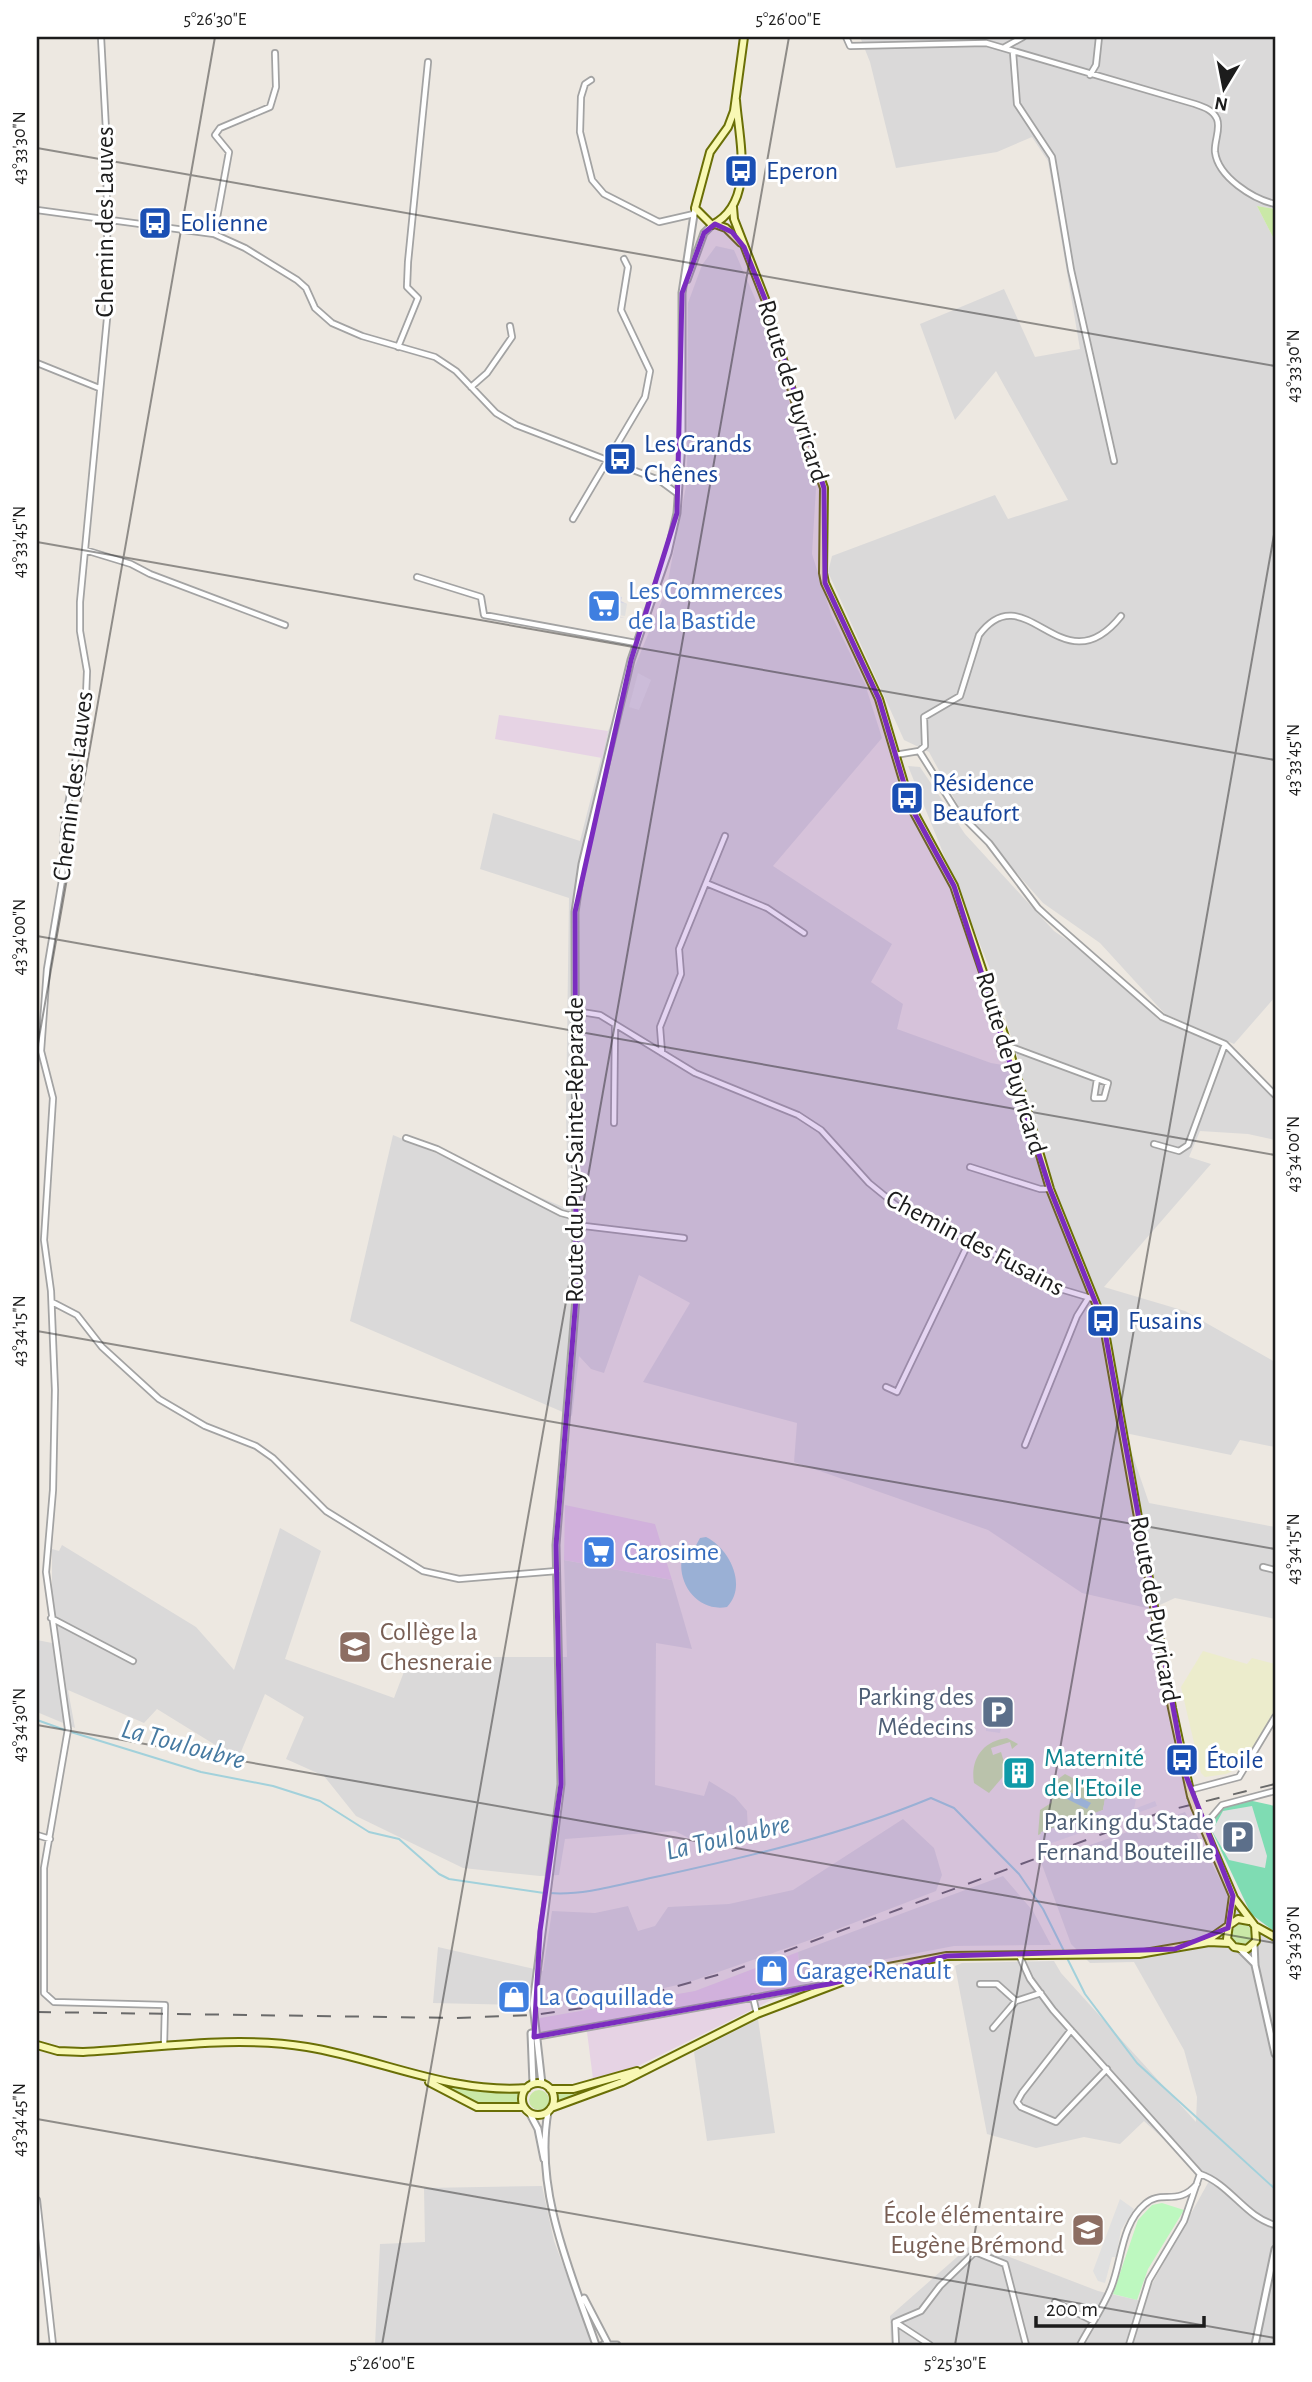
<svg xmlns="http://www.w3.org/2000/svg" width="1312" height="2382" font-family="'Alegreya Sans',sans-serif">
<rect width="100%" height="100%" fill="#ede8e1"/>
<path fill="#dad9d9" d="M860,37H1275V209L1257,206L1275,241V997L1234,1044L1165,1014L1100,943L1043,903L960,809L929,752L904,740L828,572L832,556L995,495L1008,519L1068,500L996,371L955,420L920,324L1004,289L1035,357L1080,349L1048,161L1032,137L997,152L896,168L870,62Z
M716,246L734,250L761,312L816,488L812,554L831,614L865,684L882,738L773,866L892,944L871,982L903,1004L897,1029L991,1063L1021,1068L990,969L908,766L920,767L965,834L1054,931L1095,959L1159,1020L1228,1049L1275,1094V1140L1248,1134L1200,1131L1189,1157L1211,1164L1104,1287L1185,1311L1275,1362V1447L1240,1440L1231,1455L1125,1433L1149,1503L1275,1527V1619L1175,1598L1151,1609L1082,1593L988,1530L794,1462L797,1423L643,1382L690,1303L639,1275L604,1373L591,1369L579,1356L572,1416L350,1321L393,1135L568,1209L566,1113L569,898L480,869L493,813L580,841L608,731L666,591L687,481L688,303L702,265Z
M280,1528L321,1551L285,1659L394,1698L410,1656L441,1666L442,1657H567L564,1560L672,1580L692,1649L656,1643L655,1785L704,1796L709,1781L735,1797L747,1811L748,1832L712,1850L675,1831L565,1839L559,1875L540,1876L463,1868L356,1816L324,1776L286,1759L304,1717L265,1694L238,1759L157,1709L144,1723L68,1690L75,1728L37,1712V1640L52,1643V1549L59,1551L62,1545L196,1627L234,1670Z
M1185,1812L1229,1897L1275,1940V2345H891L890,2316L973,2243L1098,2291L1146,2302L1152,2284L1209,2181L1144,2121L1120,2144L1084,2137L1036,2148L987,2134L955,1966L962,1963L1054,1961L1061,1973L1196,2122L1197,2097L1184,2050L1134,1962L1090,1963L1071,1944L1041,1862Z
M903,1819L934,1848L942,1875L936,1891L807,1941L687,1983L627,1996L559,2006L433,2003L438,1947L543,1971L552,1911L595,1913L628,1906L638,1931L655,1926L668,1907L729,1904L793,1890Z
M1003,1876L1033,1911L1051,1945L954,1946L876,1961L800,1986L798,1952Z
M758,2019L775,2133L707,2141L694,2052Z
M542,2186L554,2241L590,2336V2345H375L380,2244L425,2242L424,2188Z"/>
<path fill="#e6d3e4" d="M499,715L608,731L602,758L495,739Z
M565,1505L655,1524L672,1580L564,1560Z
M798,1952L800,1986L640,2065L593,2079L586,2024L539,2032L540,2018L695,1991Z"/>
<path fill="#ececcc" d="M1203,1651L1247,1664L1252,1658L1275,1664V1710L1241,1767L1226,1774L1205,1777L1201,1773L1181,1687Z"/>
<path fill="#cae8a7" d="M1257,206L1275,209V241Z
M1007,1738L1018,1744L1012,1749L1010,1742L991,1748L993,1755L1001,1752L1007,1772L989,1793L974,1783C970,1759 983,1741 1007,1738Z
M1065,1774L1090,1787L1109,1790L1110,1799H1105L1103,1810L1038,1835L1040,1810L1051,1803L1058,1779Z
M1232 1934a10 10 0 1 1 20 0a10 10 0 1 1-20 0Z
M617,2080V2082L559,2102L558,2094Z
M441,2083L520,2093L519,2104L477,2105Z
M529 2100a10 10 0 1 1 20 0a10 10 0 1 1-20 0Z"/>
<path fill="#bdf8bf" d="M1162,2203L1184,2210L1148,2269L1137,2300L1113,2294L1138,2220L1152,2205Z"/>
<path fill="#7fdcb3" d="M1248,1800L1275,1806V1932L1251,1914L1208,1823L1220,1809Z"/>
<path fill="#e0e0e0" d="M608,600L627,604L625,616L606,613Z
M638,673L651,680L639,710L629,707Z
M986,1696L1012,1701L1008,1725L1002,1724L1000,1733L986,1731Z
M1118,1796L1136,1799L1134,1809L1155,1801L1157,1806L1046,1845H1038L1041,1832L1103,1810L1105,1798L1117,1800Z
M1252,1806L1267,1856L1265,1868L1229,1860L1212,1831L1223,1811Z
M1120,2199L1134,2209L1121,2230L1116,2257H1112L1105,2283L1098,2281L1093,2271Z"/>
<path fill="#d6d6e3" d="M597,592L622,597L621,601L627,604L605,600L607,607L602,612L625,618L594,614Z"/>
<path fill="#a2d1db" d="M706,1537C729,1548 748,1585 727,1607C696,1613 673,1579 684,1551L694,1549L700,1538Z
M1068,1791L1091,1803L1087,1809L1065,1798Z"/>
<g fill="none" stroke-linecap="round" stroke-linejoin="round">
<path stroke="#a2d1db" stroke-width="2" d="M37,1720L65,1730
M71,1732L201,1772L273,1786L320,1801L369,1832L399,1839L439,1874L449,1879L544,1893
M549,1893C585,1896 625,1883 660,1876C752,1856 844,1834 931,1798L954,1808L1019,1874L1043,1909L1065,1953
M1067,1958L1085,1994L1137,2063L1275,2189"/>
<defs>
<path id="minor" d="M101,37L106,130L108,308L80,602V631L87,671L86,696L64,830L62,880L47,969L41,1051L53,1098L44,1240L51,1291L55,1390L53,1490L46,1572L68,1729L44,1868V1993L54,2002L165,2005L164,2046
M846,37L850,46L986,43L1195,104C1204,107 1213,110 1217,119C1221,129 1214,141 1215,152C1218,177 1253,199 1275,204
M1005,47L1023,37
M1013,52L1017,104L1052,157L1071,270L1114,461
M1090,75L1096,65L1099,37
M591,80L585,84L581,97L580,132L592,180L604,194L659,222L694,214
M37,210L214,234L245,248L297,280L306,288L315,308L332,323L362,336L435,357L456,371L496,413L516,425L659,480L678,494
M214,234L229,152L215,135L220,128L270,107L276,87L275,53
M398,347L418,298L407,287L408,262L428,62
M37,363L99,388
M471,387L487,373L512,337L510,326
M660,479L674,476L680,470
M573,519L645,397L650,371L621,310L628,267L624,259
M85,550L131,564L150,574L285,625
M417,577L481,597L484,615L636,643
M919,751L925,746L924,717L960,696L979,635C1026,572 1062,690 1121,616
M895,755L919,751L956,810L989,843L1038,908L1050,919L1162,1017L1225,1044L1275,1095
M706,883L767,908L804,933
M575,1011L600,1015L695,1073L798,1115L821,1130L869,1183L896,1205L985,1249L1047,1285L1094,1299
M1008,1046L1011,1047L1097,1079L1108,1083L1104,1098H1094L1097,1079
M662,1053L660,1027L681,974L679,949L725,836
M614,1123L615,1026
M406,1138L437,1149L561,1213L576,1217
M1154,1144L1179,1151L1188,1145L1225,1044
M970,1167L1040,1189H1050
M576,1225L684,1238
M52,1302L77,1315L102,1347L159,1399L205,1426L256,1446L273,1458L326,1511L423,1571L459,1579L557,1571
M886,1387L897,1392L969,1242
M1025,1445L1077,1316L1087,1300
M1263,1567L1275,1570
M51,1618L133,1661
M1190,1790L1239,1777L1275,1717
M1203,1827L1222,1805L1275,1791
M37,1835L50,1839
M1019,1955L1030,1979L1053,2010L1200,2174C1230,2184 1245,2217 1275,2225
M980,1984H997L1016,2001
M753,1997L757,2014
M993,2028L1016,2001L1041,1993
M1071,2030L1022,2093L1017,2102L1021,2107L1056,2122L1107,2069
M535,2037L829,1984
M37,2200L53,2345
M1055,2302L1093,2321
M895,2322L921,2311L940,2286L975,2252L1005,2264L1026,2345
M895,2322L930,2345
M895,2322L896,2345
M1080,2345C1090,2326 1103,2308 1111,2288C1122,2261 1121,2224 1145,2204C1161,2189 1178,2207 1197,2184
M1129,2345L1149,2280L1184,2221L1200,2174"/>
<path id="tertiary" d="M687,280L704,233L712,225
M1254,1943L1255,1965L1275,2054
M1240,1949L1255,1964
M531,2033L533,2084
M542,2084L533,2004L561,1784L556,1545L576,1298L575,912L582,864L631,660L668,553L677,513L682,443V293L695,208
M529,2112L538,2129L544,2159
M548,2112C534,2190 571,2273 596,2345
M584,2298L608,2344
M603,2345H617
M1255,2345L1275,2249"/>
<path id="secondary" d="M736,100C739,140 756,203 712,225L695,208L710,152L728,127L734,111L744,37
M733,207L734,219L767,304L803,429L824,488L823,573L825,583L879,699L911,807L954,886L1008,1046L1050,1189L1103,1321L1172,1708L1191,1796
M715,224L726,228L741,243
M1195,1807L1234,1898L1255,1926L1256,1941L1247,1949L1234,1947L1227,1939L1233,1896
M1257,1927L1275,1937
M1208,1940L1238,1919L1249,1921
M37,2045L58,2051L83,2052C157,2048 234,2035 307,2047C381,2059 450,2094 527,2088
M429,2082L477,2107H524
M522 2099a16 16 0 1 1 32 0a16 16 0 1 1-32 0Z
M550,2089H573L637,2071
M551,2108L622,2082L757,2014L873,1970L947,1956L1139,1954L1209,1942L1230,1943"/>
</defs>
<use href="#minor" stroke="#a3a3a3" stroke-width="8"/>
<use href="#tertiary" stroke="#a3a3a3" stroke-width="9"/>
<use href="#secondary" stroke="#6a6f06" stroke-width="10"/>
<use href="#minor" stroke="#fff" stroke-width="4.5"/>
<use href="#tertiary" stroke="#fff" stroke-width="5"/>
<use href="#secondary" stroke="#f8f8b4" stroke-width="6"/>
<path stroke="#6a6a6a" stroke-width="2" stroke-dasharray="14 14" stroke-linecap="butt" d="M37,2012L456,2018L533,2015L612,2004L732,1971L1162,1812L1275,1784"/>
<defs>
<path id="secondary-bridge" d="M1191,1796L1195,1807"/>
</defs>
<use href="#secondary-bridge" stroke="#6a6f06" stroke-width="10" stroke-linecap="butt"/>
<use href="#secondary-bridge" stroke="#f8f8b4" stroke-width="6"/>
</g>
<path fill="#7b2cbf" fill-opacity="0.2" stroke="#7b2cbf" stroke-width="5" stroke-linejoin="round" d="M715,224L732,232L744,247L767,304L824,488L825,583L879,699L911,807L954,886L1050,1189L1103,1321L1185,1773L1233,1896L1228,1928L1175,1949L947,1956L829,1984L534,2037L540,1931L561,1784L556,1545L576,1298L575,912L631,660L677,513L682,293L704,233Z"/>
<path fill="none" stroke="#1c1c1c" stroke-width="2" stroke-opacity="0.45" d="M37,148L1275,366M37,542L1275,760M37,936L1275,1155M37,1049L215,37M37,1331L1275,1549M37,1725L1275,1943M37,2119L1275,2338M382,2345L789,37M955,2345L1275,529"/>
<defs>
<symbol id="bus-square" viewBox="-11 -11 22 22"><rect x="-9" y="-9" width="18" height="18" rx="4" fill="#1a4fb4" stroke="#fff"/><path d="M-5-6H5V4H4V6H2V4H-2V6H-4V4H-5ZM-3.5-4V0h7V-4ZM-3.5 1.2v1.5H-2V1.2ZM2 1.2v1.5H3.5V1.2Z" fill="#fff"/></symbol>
<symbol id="supermarket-square" viewBox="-11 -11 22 22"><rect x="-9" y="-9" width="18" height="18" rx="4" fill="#3f7fe0" stroke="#fff"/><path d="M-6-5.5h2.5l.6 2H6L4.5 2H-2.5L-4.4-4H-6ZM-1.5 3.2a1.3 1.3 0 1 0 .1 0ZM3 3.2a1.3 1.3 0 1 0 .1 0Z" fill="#fff"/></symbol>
<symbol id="school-square" viewBox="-11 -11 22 22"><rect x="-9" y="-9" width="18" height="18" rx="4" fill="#8d6e63" stroke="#fff"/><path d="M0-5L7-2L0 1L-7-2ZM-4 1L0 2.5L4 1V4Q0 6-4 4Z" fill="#fff"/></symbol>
<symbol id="parking-square" viewBox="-11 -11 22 22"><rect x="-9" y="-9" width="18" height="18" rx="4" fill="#5c6f8a" stroke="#fff"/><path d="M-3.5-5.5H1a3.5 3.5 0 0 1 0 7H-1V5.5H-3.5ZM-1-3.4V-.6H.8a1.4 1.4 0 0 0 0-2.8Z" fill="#fff"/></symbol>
<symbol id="building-square" viewBox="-11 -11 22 22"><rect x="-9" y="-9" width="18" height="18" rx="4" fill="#0f9aa8" stroke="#fff"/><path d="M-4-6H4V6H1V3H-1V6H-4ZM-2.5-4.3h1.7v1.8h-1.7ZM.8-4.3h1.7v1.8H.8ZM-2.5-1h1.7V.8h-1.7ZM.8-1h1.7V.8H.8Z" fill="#fff"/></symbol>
<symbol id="shop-square" viewBox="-11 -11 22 22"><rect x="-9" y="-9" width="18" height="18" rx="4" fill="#3f7fe0" stroke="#fff"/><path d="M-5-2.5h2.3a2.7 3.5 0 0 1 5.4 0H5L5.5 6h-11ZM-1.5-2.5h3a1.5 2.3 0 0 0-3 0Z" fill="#fff"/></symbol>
</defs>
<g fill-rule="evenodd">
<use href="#bus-square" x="722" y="152" width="38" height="38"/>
<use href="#bus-square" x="136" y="204" width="38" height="38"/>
<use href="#bus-square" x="601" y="440" width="38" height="38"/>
<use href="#supermarket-square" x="585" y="587" width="38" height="38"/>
<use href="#bus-square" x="888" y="779" width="38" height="38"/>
<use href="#bus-square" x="1084" y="1302" width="38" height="38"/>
<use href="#supermarket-square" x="580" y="1533" width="38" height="38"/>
<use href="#school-square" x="336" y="1628" width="38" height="38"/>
<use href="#parking-square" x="979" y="1693" width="38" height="38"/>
<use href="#bus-square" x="1163" y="1741" width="38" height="38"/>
<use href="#building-square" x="1000" y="1754" width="38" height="38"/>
<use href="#parking-square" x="1219" y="1818" width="38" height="38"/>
<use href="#shop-square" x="753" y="1952" width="38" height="38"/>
<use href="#shop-square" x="495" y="1978" width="38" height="38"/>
<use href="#school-square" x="1069" y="2211" width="38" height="38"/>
</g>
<g text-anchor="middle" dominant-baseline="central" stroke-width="6" stroke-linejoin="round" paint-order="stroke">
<g font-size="26" fill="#164399" stroke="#fff" text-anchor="start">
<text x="766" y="171">Eperon</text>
<text x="180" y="223">Eolienne</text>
<text x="644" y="444">Les Grands<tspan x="644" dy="30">Chênes</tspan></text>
<text x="932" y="783">Résidence<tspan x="932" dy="30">Beaufort</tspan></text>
<text x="1128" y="1321">Fusains</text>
<text x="1206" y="1760">Étoile</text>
</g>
<g font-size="26" fill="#1c1c1c" stroke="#fff">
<text transform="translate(105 222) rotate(-90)">Chemin des Lauves</text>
<text transform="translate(793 391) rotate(73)">Route de Puyricard</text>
<text transform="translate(73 786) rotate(-83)">Chemin des Lauves</text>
<text transform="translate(1011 1063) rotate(73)">Route de Puyricard</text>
<text transform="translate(575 1150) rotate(-90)">Route du Puy-Sainte-Réparade</text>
<text transform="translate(975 1243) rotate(28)">Chemin des Fusains</text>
<text transform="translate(1155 1609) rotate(80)">Route de Puyricard</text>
</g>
<g font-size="26" fill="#366cbe" stroke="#fff" text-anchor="start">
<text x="628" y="591">Les Commerces<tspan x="628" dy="30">de la Bastide</tspan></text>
<text x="624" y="1552">Carosime</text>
<text x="796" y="1971">Garage Renault</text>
<text x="538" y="1997">La Coquillade</text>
</g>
<g font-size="26" fill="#785e54" stroke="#fff" text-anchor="start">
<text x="380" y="1632">Collège la<tspan x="380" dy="30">Chesneraie</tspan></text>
<text x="1064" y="2215" text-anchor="end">École élémentaire<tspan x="1064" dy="30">Eugène Brémond</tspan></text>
</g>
<g font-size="26" fill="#4e5e75" stroke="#fff" text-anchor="end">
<text x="974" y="1697">Parking des<tspan x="974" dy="30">Médecins</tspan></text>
<text x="1214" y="1822">Parking du Stade<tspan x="1214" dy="30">Fernand Bouteille</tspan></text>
</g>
<g font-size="26" fill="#0d838f" stroke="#fff" text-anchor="start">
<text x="1044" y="1758">Maternité<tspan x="1044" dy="30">de l'Etoile</tspan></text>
</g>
<g font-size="28" font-style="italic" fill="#477aa1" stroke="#fff">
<text transform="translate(183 1745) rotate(15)">La Touloubre</text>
<text transform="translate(728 1838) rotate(-13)">La Touloubre</text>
</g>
</g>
<rect width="1312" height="2382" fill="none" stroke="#ffffff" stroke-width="77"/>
<g transform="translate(1224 88) rotate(190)" stroke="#ffffff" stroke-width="5" paint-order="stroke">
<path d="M0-5L12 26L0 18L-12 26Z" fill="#1c1c1c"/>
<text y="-10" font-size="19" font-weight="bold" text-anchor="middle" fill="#1c1c1c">N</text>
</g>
<path d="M1036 2316v10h168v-10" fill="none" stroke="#1c1c1c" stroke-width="3.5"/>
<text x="1046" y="2316" font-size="21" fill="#1c1c1c" stroke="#ffffff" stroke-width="5" paint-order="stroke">200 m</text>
<rect x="38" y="38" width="1236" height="2306" fill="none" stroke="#1c1c1c" stroke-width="2.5"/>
<g font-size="18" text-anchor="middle" fill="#1c1c1c">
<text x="215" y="25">5°26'30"E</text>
<text x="788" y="25">5°26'00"E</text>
<text transform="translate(19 148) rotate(-90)" y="6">43°33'30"N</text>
<text transform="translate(1293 366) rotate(-90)" y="6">43°33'30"N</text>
<text transform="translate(19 542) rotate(-90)" y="6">43°33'45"N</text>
<text transform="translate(1293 760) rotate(-90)" y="6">43°33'45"N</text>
<text transform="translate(19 937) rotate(-90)" y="6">43°34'00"N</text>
<text transform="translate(1293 1154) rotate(-90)" y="6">43°34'00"N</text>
<text transform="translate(19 1331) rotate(-90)" y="6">43°34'15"N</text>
<text transform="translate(1293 1549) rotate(-90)" y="6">43°34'15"N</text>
<text transform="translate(19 1725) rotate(-90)" y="6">43°34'30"N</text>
<text transform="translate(1293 1943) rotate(-90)" y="6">43°34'30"N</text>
<text transform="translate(19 2120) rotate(-90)" y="6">43°34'45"N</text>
<text x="382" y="2369">5°26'00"E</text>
<text x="955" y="2369">5°25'30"E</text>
</g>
</svg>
